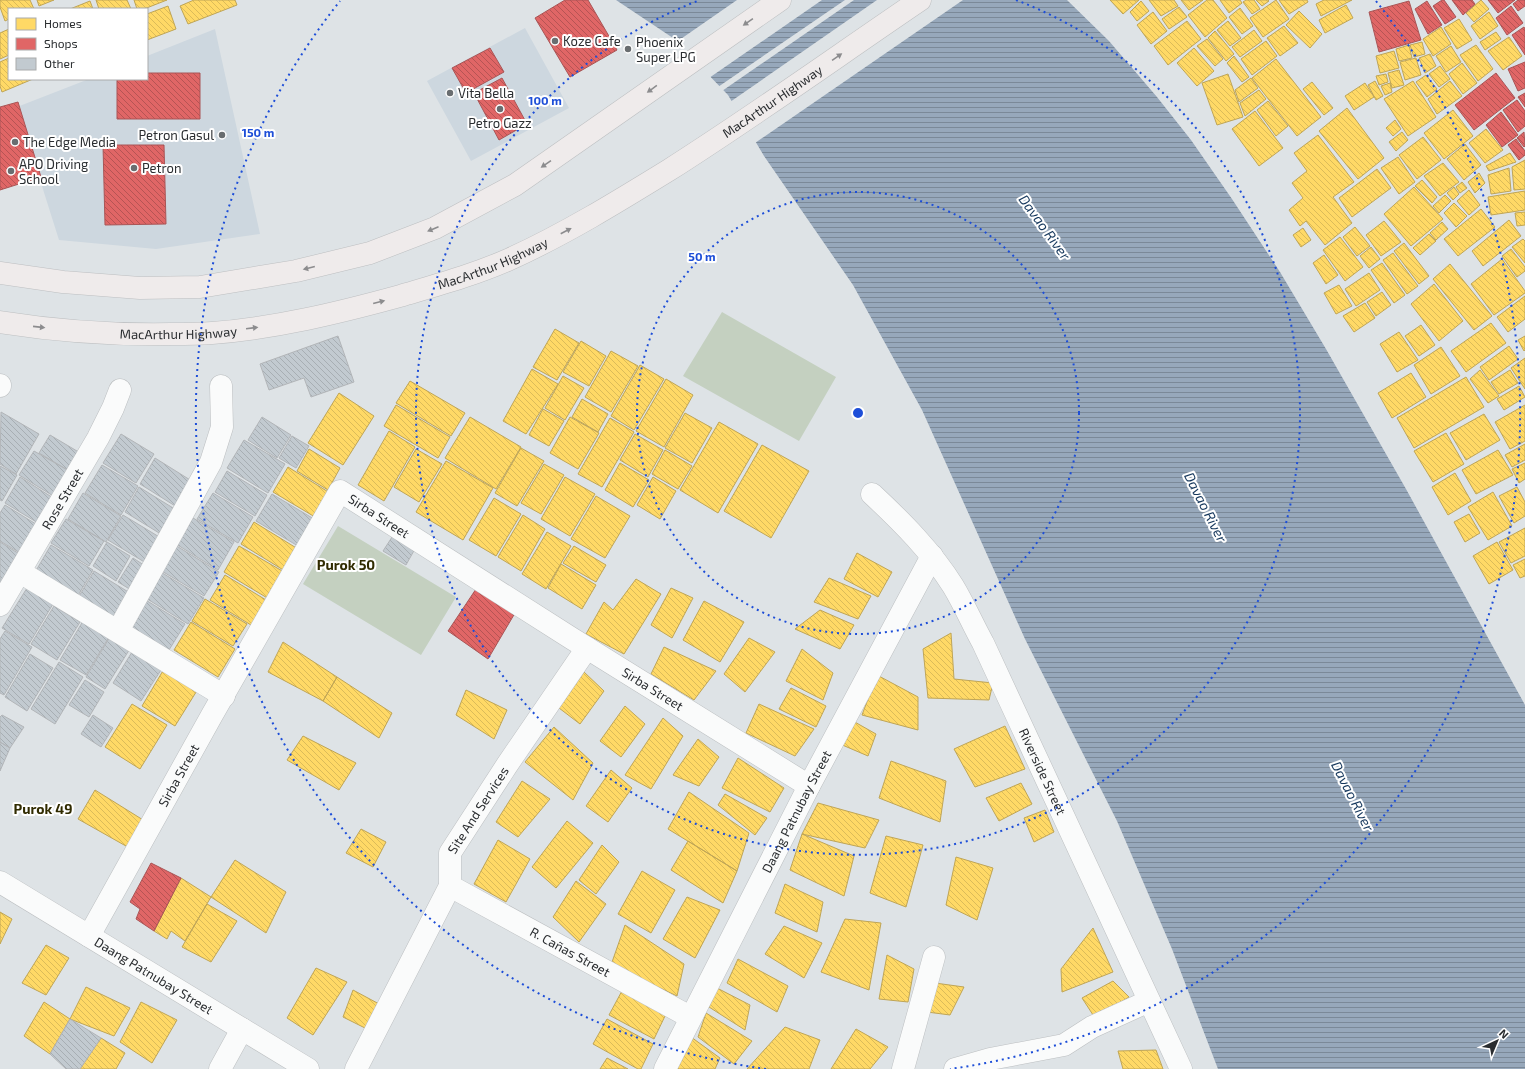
<svg xmlns="http://www.w3.org/2000/svg" width="1525" height="1069" font-family="'Exo 2',sans-serif">
<defs>
<pattern id="water-rules" width="6" height="5" patternUnits="userSpaceOnUse"><rect width="6" height="5" fill="#97a8bb"/><path d="M0 2.5h6" fill="none" stroke="#7b8998"/></pattern>
<pattern id="homes-back-hatch" width="6" height="6" patternUnits="userSpaceOnUse"><rect width="6" height="6" fill="#ffd966"/><path d="M-1 5l2 2M0 0l6 6M5-1l2 2" fill="none" stroke="#dbbb59"/></pattern>
<pattern id="shops-back-hatch" width="6" height="6" patternUnits="userSpaceOnUse"><rect width="6" height="6" fill="#e06666"/><path d="M-1 5l2 2M0 0l6 6M5-1l2 2" fill="none" stroke="#b65454"/></pattern>
<pattern id="building-back-hatch" width="6" height="6" patternUnits="userSpaceOnUse"><rect width="6" height="6" fill="#c2cad0"/><path d="M-1 5l2 2M0 0l6 6M5-1l2 2" fill="none" stroke="#a7aeb3"/></pattern>
</defs>
<rect width="100%" height="100%" fill="#dee3e6"/>
<path fill="#cdd7df" d="M525,28L569,108L471,161L427,81Z
M215,29L260,234L156,249L59,240L17,107L89,79H147V56Z"/>
<path fill="#c4d0c0" d="M722,312L836,377L799,441L683,376Z
M338,526L456,597L421,655L303,584Z"/>
<path fill="url(#water-rules)" d="M616,0H1067L1109,41L1157,97L1191,140L1232,199L1280,272L1326,349L1406,489L1525,705V1069H1218L1172,949L1117,821L1025,639L922,410L853,285L764,156L728,95L673,38Z"/>
<path fill="#dee3e6" d="M737,0H822L709,78L675,43Z
M845,0H854L722,91L718,87Z
M877,0H963L755,143L730,102Z"/>
<path fill="url(#homes-back-hatch)" stroke="#bfa556" d="M0,0H30L34,9H9V19L5,21L0,7Z
M37,0H54L39,6Z
M96,0H127L131,9H99Z
M134,0H167L144,9H137Z
M194,0H235L237,5L188,24L180,6Z
M1110,0H1139L1123,14Z
M1149,0H1174L1178,6L1161,16Z
M1181,0H1203L1189,10Z
M1207,0H1213L1227,18L1205,37L1188,15Z
M1220,0H1240L1242,3L1229,13Z
M1246,0H1254L1260,9L1252,14L1243,2Z
M1256,0H1268L1269,1L1262,6Z
M1276,0L1289,19L1263,37L1250,18Z
M1279,0H1307L1308,2L1289,14Z
M1324,0H1352L1321,16L1316,4Z
M1481,0L1489,9L1474,22L1466,13Z
M90,1L93,9H70Z
M1141,1L1149,11L1137,21L1130,12Z
M1346,5L1353,18L1325,33L1319,20Z
M168,6L176,29L147,40V14Z
M1179,7L1187,17L1169,29L1162,19Z
M1240,8L1253,26L1242,34L1229,17Z
M1299,11L1322,34L1310,48L1286,25Z
M1153,12L1167,31L1151,44L1137,25Z
M1489,12L1498,26L1480,39L1471,26Z
M1459,19L1472,40L1457,49L1444,28Z
M1187,21L1201,39L1168,65L1154,46Z
M1228,21L1241,38L1230,46L1217,30Z
M1284,26L1298,43L1280,56L1267,38Z
M1441,27L1451,44L1433,56L1423,39Z
M9,29V55L0,59V33Z
M1254,30L1262,41L1240,57L1232,47Z
M1215,31L1234,54L1226,61L1208,38Z
M1496,32L1501,39L1485,50L1480,42Z
M1509,37L1522,56L1503,70L1488,51Z
M1207,39L1223,59L1215,66L1197,46Z
M1266,41L1277,56L1252,75L1241,59Z
M1422,42L1425,54L1414,57L1410,45Z
M1409,45L1412,58L1399,61L1396,49Z
M1476,45L1493,69L1478,81L1460,55Z
M1451,46L1461,62L1446,72L1436,56Z
M1194,48L1214,71L1197,86L1177,63Z
M1394,51L1399,68L1380,73L1376,56Z
M1430,54L1436,66L1425,73L1419,58Z
M1234,56L1249,77L1242,82L1227,63Z
M9,58V79H33L2,92L0,86V62Z
M1416,58L1421,75L1405,80L1400,62Z
M1276,59L1321,117L1297,136L1252,78Z
M1462,63L1477,83L1463,94L1449,74Z
M1440,66L1450,79L1439,87L1429,74Z
M1399,70L1404,85L1392,88L1388,73Z
M1228,74L1243,117L1217,125L1202,83Z
M1386,74L1388,82L1379,85L1376,76Z
M1426,75L1437,89L1427,97L1416,82Z
M1251,78L1258,88L1239,102L1235,90Z
M1375,81L1383,96L1376,100L1368,85Z
M1413,81L1436,117L1408,136L1384,99Z
M1450,81L1462,96L1437,114L1428,99Z
M1312,82L1333,108L1324,115L1303,89Z
M1365,83L1374,97L1354,110L1345,96Z
M1390,83L1392,92L1385,95L1381,86Z
M1259,90L1266,99L1245,116L1240,103Z
M1268,101L1288,126L1276,136L1257,110Z
M1347,108L1384,158L1358,179L1319,131Z
M1453,110L1473,136L1444,159L1424,133Z
M1255,111L1283,148L1259,166L1232,129Z
M1395,120L1401,129L1393,136L1386,128Z
M1486,129L1503,150L1485,163L1469,143Z
M1402,132L1408,140L1396,151L1389,142Z
M1318,135L1354,182L1333,197L1352,223L1325,245L1306,221L1300,226L1289,210L1303,198L1292,183L1307,171L1294,153Z
M1423,137L1441,160L1417,179L1399,155Z
M1465,144L1481,165L1464,180L1447,159Z
M1510,153L1516,162L1489,171L1486,166Z
M1398,157L1415,182L1399,194L1381,168Z
M1525,160V189L1514,190L1512,167Z
M1443,163L1459,182L1440,196L1424,176Z
M1509,168L1511,191L1491,194L1488,175Z
M1377,169L1391,188L1352,217L1339,198Z
M1479,173L1485,183L1475,193L1468,182Z
M1422,180L1437,197L1432,203L1415,186Z
M1462,182L1467,188L1460,193L1456,187Z
M1414,187L1443,219L1411,246L1384,214Z
M1454,187L1459,194L1453,200L1447,193Z
M1469,190L1480,205L1469,215L1457,201Z
M1525,191V210L1491,215L1488,197Z
M1445,195L1451,201L1439,213L1433,206Z
M1454,203L1467,216L1456,227L1444,213Z
M1481,209L1495,227L1458,256L1444,239Z
M1525,212V225L1517,226L1515,213Z
M1509,220L1521,236L1483,266L1472,251Z
M1384,221L1401,242L1381,256L1366,235Z
M1442,222L1448,229L1436,240L1430,233Z
M1355,227L1370,246L1357,256L1343,237Z
M1303,228L1311,240L1301,247L1293,235Z
M1429,234L1436,241L1420,255L1413,248Z
M1340,237L1363,267L1345,281L1323,250Z
M1523,239L1525,241V263L1512,247Z
M1404,243L1429,276L1419,284L1394,251Z
M1371,247L1380,259L1369,268L1360,256Z
M1511,249L1525,267V271L1517,277L1502,256Z
M1393,253L1418,286L1407,294L1383,260Z
M1324,255L1338,275L1326,284L1313,263Z
M1502,259L1525,291V293L1494,315L1471,284Z
M1382,263L1405,295L1394,303L1371,270Z
M1450,264L1492,316L1474,330L1433,279Z
M1369,273L1380,290L1356,306L1345,289Z
M1434,284L1463,321L1439,341L1411,304Z
M1339,285L1352,306L1336,314L1324,293Z
M1382,292L1391,305L1376,316L1367,302Z
M1525,296V319L1508,332L1497,317Z
M1365,303L1375,318L1354,332L1343,316Z
M1491,323L1506,343L1466,372L1451,351Z
M1421,325L1435,345L1419,356L1405,336Z
M555,329L579,343L557,380L533,367Z
M1399,332L1418,360L1397,372L1380,344Z
M1525,336V350L1524,351L1518,340Z
M581,341L606,356L589,386L563,372Z
M1509,346L1518,359L1489,380L1480,367Z
M1441,347L1460,376L1431,394L1414,365Z
M611,351L638,366L611,412L585,397Z
M1525,358V389L1511,368Z
M640,365L664,379L634,430L611,416Z
M532,369L558,384L526,434L503,421Z
M1480,370L1499,396L1488,403L1470,379Z
M1510,370L1518,383L1499,394L1491,382Z
M1411,373L1426,397L1392,418L1378,393Z
M563,376L584,388L565,420L545,408Z
M1466,377L1484,407L1414,448L1397,418Z
M666,379L693,395L664,447L636,431Z
M410,381L465,413L451,436L396,403Z
M1519,386L1525,397L1504,410L1497,399Z
M339,393L374,416L343,465L308,443Z
M582,399L608,414L598,432L572,417Z
M396,405L450,437L438,458L384,426Z
M1525,405V441L1510,449L1495,422Z
M543,409L564,421L549,446L529,435Z
M685,413L712,428L692,463L665,448Z
M1484,414L1500,440L1466,460L1450,433Z
M470,417L521,447L496,489L445,458Z
M570,417L599,433L578,469L550,453Z
M610,418L634,432L602,487L578,474Z
M719,422L758,444L718,513L680,490Z
M389,431L415,447L384,501L358,485Z
M1446,433L1464,464L1433,482L1414,451Z
M635,434L663,450L648,477L620,460Z
M1525,444V460L1512,467L1505,455Z
M762,445L809,471L771,538L724,511Z
M521,448L544,461L517,506L495,493Z
M309,449L340,468L328,490L297,471Z
M416,449L442,464L419,502L394,487Z
M665,450L692,466L678,489L652,474Z
M1498,450L1513,475L1476,494L1462,470Z
M446,461L493,488L463,540L416,512Z
M620,463L649,480L633,507L605,490Z
M1525,463V479L1519,483L1512,469Z
M544,464L564,475L541,514L521,503Z
M288,467L330,493L315,517L273,492Z
M1455,473L1471,501L1448,515L1432,487Z
M565,477L595,494L570,536L541,519Z
M653,477L676,491L660,519L637,505Z
M1517,487L1525,502V516L1514,523L1499,496Z
M1493,492L1512,526L1488,540L1468,507Z
M596,496L630,516L605,558L571,539Z
M494,498L521,514L496,556L469,540Z
M1469,514L1480,533L1465,542L1454,522Z
M523,515L545,529L521,571L498,557Z
M254,522L298,549L285,571L241,544Z
M1525,528V556L1511,563L1499,542Z
M547,532L571,546L546,589L522,574Z
M1497,542L1513,570L1489,584L1473,556Z
M239,546L284,572L269,599L224,572Z
M574,546L606,565L596,582L563,563Z
M857,553L892,572L878,597L844,579Z
M1525,559V576L1520,578L1513,565Z
M561,564L596,585L582,609L548,588Z
M225,575L266,600L251,625L210,600Z
M829,578L871,596L858,619L814,602Z
M636,579L661,594L624,654L586,634L604,602L613,610Z
M671,588L693,598L672,638L651,625Z
M205,599L247,624L233,646L192,621Z
M704,601L744,622L720,662L683,640Z
M820,610L854,625L840,649L795,629Z
M191,622L235,649L218,677L174,650Z
M951,633L954,679L993,683L989,700L928,698L923,649Z
M749,638L775,652L745,692L724,674Z
M283,642L337,677L323,701L268,672Z
M664,647L716,671L694,700L651,674Z
M802,649L833,673L823,700L786,681Z
M164,669L198,689L175,726L142,706Z
M584,672L604,691L580,724L559,708Z
M877,675L918,697V730L862,715Z
M337,677L392,713L379,738L323,701Z
M791,688L826,706L816,727L779,709Z
M466,690L507,710L494,739L456,715Z
M132,704L167,725L140,769L105,747Z
M759,704L814,729L795,756L746,733Z
M625,706L645,724L621,757L600,741Z
M663,718L683,736L651,789L625,775Z
M853,721L876,734L868,756L840,744Z
M1005,726L1025,769L975,787L954,749Z
M554,727L593,763L573,800L525,762Z
M303,736L356,763L339,790L287,760Z
M698,739L719,757L699,786L673,775Z
M738,758L784,788L770,812L722,788Z
M891,761L946,781L940,822L879,798Z
M611,770L632,788L608,822L586,806Z
M522,781L550,799L518,837L496,822Z
M1021,783L1032,804L999,821L986,798Z
M95,790L148,823L133,850L78,819Z
M689,792L749,833L737,871L668,829Z
M725,794L767,818L755,835L718,805Z
M818,803L879,820L865,848L802,834Z
M1045,810L1054,832L1034,842L1024,818Z
M567,821L593,843L556,888L532,867Z
M361,829L386,842L373,867L346,853Z
M802,834L854,856L844,896L790,870Z
M886,836L923,845L906,907L870,893Z
M498,840L530,859L506,902L474,884Z
M688,841L737,871L723,903L671,870Z
M602,845L619,862L596,894L579,880Z
M956,857L993,868L977,920L946,905Z
M235,860L286,892L266,933L211,897Z
M642,871L675,890L651,933L618,914Z
M181,878L211,897L185,941L171,931L167,939L154,931Z
M576,881L606,904L579,942L553,917Z
M785,884L823,902L817,932L775,913Z
M687,897L720,910L695,958L663,939Z
M207,904L237,921L211,962L182,947Z
M0,912L12,919L0,944Z
M845,919L881,923L869,990L821,972Z
M625,925L684,964L677,996L611,965Z
M784,926L822,943L804,978L765,954Z
M1093,928L1113,972L1062,992L1061,969Z
M46,945L69,958L46,995L22,983Z
M887,955L914,969L908,1002L879,999Z
M738,959L788,986L777,1012L727,983Z
M316,968L347,982L313,1035L287,1018Z
M1113,981L1129,997L1095,1018L1082,998Z
M935,983L964,987L950,1015L927,1012Z
M86,987L130,1008L114,1036L70,1019Z
M717,988L750,1005L745,1030L709,1007Z
M623,989L666,1014L654,1039L609,1015Z
M353,990L381,1005L367,1029L343,1017Z
M44,1002L70,1019L50,1054L24,1036Z
M141,1002L177,1020L152,1063L120,1042Z
M706,1013L752,1041L734,1064L698,1037Z
M607,1019L653,1044L641,1069H638L593,1044Z
M785,1027L820,1040L809,1069H747Z
M856,1029L888,1047L870,1069H831Z
M691,1037L720,1058L715,1069H674Z
M101,1038L125,1053L116,1069H80Z
M1156,1050L1163,1069H1123L1118,1051Z
M607,1058L628,1069H600Z"/>
<path fill="url(#shops-back-hatch)" stroke="#a95556" d="M565,0H588L617,50L570,77L535,18Z
M1442,0H1444L1456,17L1445,24L1433,6Z
M1452,0H1472L1475,4L1463,15Z
M1488,0H1515L1498,13Z
M1518,0H1525V6L1518,11L1513,4Z
M1409,1L1421,40L1379,52L1369,12Z
M1427,1L1442,25L1428,34L1415,9Z
M1511,6L1523,23L1507,35L1496,18Z
M1524,27L1525,29V55L1512,35Z
M490,48L504,72L466,93L452,68Z
M1525,62V88L1518,91L1508,69Z
M147,73H200V119H117V79H147Z
M1496,73L1515,98L1474,130L1455,105Z
M502,78L527,124L499,140L474,93Z
M1525,93V107L1518,97Z
M1517,100L1525,111V126L1518,132L1503,110Z
M18,102L41,177L0,190V107Z
M1501,112L1518,135L1502,147L1486,125Z
M1524,132L1525,146L1524,147L1517,138Z
M1516,139L1525,151V155L1519,160L1508,145Z
M103,145H164L166,224L105,225Z
M476,589L515,613L488,659L448,631Z
M151,863L181,878L154,931L136,919L140,909L130,902Z"/>
<path fill="url(#building-back-hatch)" stroke="#b2b5b8" d="M338,336L354,382L311,397L304,378L269,390L260,364Z
M1,412L39,434L16,474L0,464Z
M262,417L291,435L277,458L248,440Z
M121,434L154,454L136,483L103,463Z
M50,435L82,454L71,472L39,453Z
M292,436L309,446L296,468L279,458Z
M244,440L285,464L268,493L227,468Z
M34,451L71,472L55,497L19,475Z
M155,458L195,483L180,509L140,484Z
M102,465L138,486L121,515L85,493Z
M0,466L17,475L2,501L0,500Z
M227,471L267,495L255,516L215,492Z
M20,477L58,501L43,526L5,503Z
M139,487L178,511L164,536L125,512Z
M83,493L121,516L106,542L68,519Z
M213,493L253,517L238,543L197,519Z
M272,494L319,522L303,549L256,521Z
M5,505L44,529L27,557L0,541V513Z
M123,515L161,538L146,563L108,540Z
M193,518L234,542L218,570L176,544Z
M66,519L104,541L89,566L51,543Z
M394,534L416,547L406,565L383,551Z
M0,542L26,558L0,602Z
M107,542L130,556L116,581L93,566Z
M51,545L93,570L76,599L34,574Z
M175,545L219,572L204,596L160,570Z
M133,558L150,569L136,593L118,582Z
M94,571L135,596L119,622L78,598Z
M159,571L204,598L188,624L144,597Z
M27,588L53,604L29,644L2,628Z
M144,599L185,624L169,650L128,625Z
M54,606L80,622L57,660L31,644Z
M83,621L109,637L86,675L60,660Z
M5,631L32,647L4,695L0,693V639Z
M111,635L131,647L105,689L86,677Z
M132,652L161,670L141,701L113,683Z
M30,654L53,668L27,711L5,697Z
M59,662L83,677L55,724L31,709Z
M85,680L104,692L89,717L69,705Z
M2,715L24,727L10,748L0,742V717Z
M93,715L113,728L101,747L81,734Z
M0,742L10,748L0,771Z
M70,1019L101,1038L80,1069H66L50,1054Z"/>
<g fill="none" stroke-linecap="round" stroke-linejoin="round">
<defs>
<g id="minor">
<path d="M0,386V385"/>
<path id="s1" d="M872,494C902,522 931,551 953,586C964,604 973,625 983,643L1181,1069"/>
<path d="M20,572L224,696"/>
<path id="s2" d="M0,605L98,438L113,408L120,390"/>
<path d="M118,631L211,462L222,427L221,386"/>
<path id="s3" d="M0,882L308,1069"/>
<path id="s4" d="M450,886L690,1017"/>
<path id="s5" d="M89,936L212,715L340,491L571,638L809,786"/>
<path d="M220,1069L242,1029"/>
<path id="s6" d="M356,1069L450,886V853L507,765L587,648"/>
<path id="s7" d="M665,1069L809,786L932,556"/>
<path d="M903,1069L934,957"/>
<path d="M955,1069L990,1059L1064,1045L1092,1027L1149,1001"/>
</g>
<g id="primary">
<path d="M0,273L63,282L140,288L200,287L296,271L370,253L435,228L515,185L780,0"/>
<path id="s8" d="M0,322C57,331 114,335 171,334C185,334 198,334 212,333C276,328 338,313 400,296C437,285 474,275 510,259C565,234 617,202 669,170C754,116 836,57 920,0"/>
</g>
</defs>
<use href="#minor" stroke="#bcbfc1" stroke-width="23"/>
<use href="#primary" stroke="#bdbfc1" stroke-width="23"/>
<use href="#minor" stroke="#fafbfb" stroke-width="22"/>
<use href="#primary" stroke="#efebeb" stroke-width="22"/>
</g>
<defs><path id="oneway-solid" d="M-6-.8H1V-3.2L6.5 0L1 3.2V.8H-6Z"/></defs>
<g fill="#8c8c8e">
<use href="#oneway-solid" transform="translate(748 22) rotate(145)"/>
<use href="#oneway-solid" transform="translate(837 57) rotate(-35)"/>
<use href="#oneway-solid" transform="translate(652 89) rotate(144)"/>
<use href="#oneway-solid" transform="translate(546 164) rotate(146)"/>
<use href="#oneway-solid" transform="translate(433 229) rotate(157)"/>
<use href="#oneway-solid" transform="translate(566 231) rotate(-28)"/>
<use href="#oneway-solid" transform="translate(309 268) rotate(166)"/>
<use href="#oneway-solid" transform="translate(379 302) rotate(-14)"/>
<use href="#oneway-solid" transform="translate(39 327) rotate(6)"/>
<use href="#oneway-solid" transform="translate(252 328) rotate(-7)"/>
</g>
<g fill="none" stroke="#1d4ed8" stroke-width="2" stroke-dasharray="2 4">
<circle cx="858" cy="413" r="221"/>
<path d="M1016 0A442 442 0 1 1 700 0"/>
<path d="M766 1069A662 662 0 0 1 340 1M1376 1A662 662 0 0 1 950 1069"/>
</g>
<g fill="#696d70" stroke="#fff" stroke-width="1.5">
<circle cx="555" cy="41" r="4"/>
<circle cx="628" cy="49" r="4"/>
<circle cx="450" cy="93" r="4"/>
<circle cx="500" cy="109" r="4"/>
<circle cx="222" cy="135" r="4"/>
<circle cx="15" cy="142" r="4"/>
<circle cx="134" cy="168" r="4"/>
<circle cx="11" cy="171" r="4"/>
</g>
<g text-anchor="middle" dominant-baseline="central" stroke-width="4" stroke-linejoin="round" paint-order="stroke">
<g font-size="13" fill="#2a2d30" stroke="#fff" text-anchor="start">
<text x="563" y="41">Koze Cafe</text>
<text x="636" y="42">Phoenix<tspan x="636" dy="15">Super LPG</tspan></text>
<text x="458" y="93">Vita Bella</text>
<text x="500" y="123" text-anchor="middle">Petro Gazz</text>
<text x="214" y="135" text-anchor="end">Petron Gasul</text>
<text x="23" y="142">The Edge Media</text>
<text x="19" y="164">APO Driving<tspan x="19" dy="15">School</tspan></text>
<text x="142" y="168">Petron</text>
</g>
<g font-size="13" fill="#2a2d30" stroke="#fff">
<text stroke="none"><textPath href="#s8" startOffset="827">MacArthur Highway</textPath></text>
<text stroke="none"><textPath href="#s8" startOffset="503">MacArthur Highway</textPath></text>
<text stroke="none"><textPath href="#s8" startOffset="179">MacArthur Highway</textPath></text>
<text stroke="none"><textPath href="#s2" startOffset="123">Rose Street</textPath></text>
<text stroke="none"><textPath href="#s5" startOffset="557">Sirba Street</textPath></text>
<text stroke="none"><textPath href="#s5" startOffset="881">Sirba Street</textPath></text>
<text stroke="none"><textPath href="#s1" startOffset="329">Riverside Street</textPath></text>
<text stroke="none"><textPath href="#s5" startOffset="184">Sirba Street</textPath></text>
<text stroke="none"><textPath href="#s6" startOffset="290">Site And Services</textPath></text>
<text stroke="none"><textPath href="#s7" startOffset="289">Daang Patnubay Street</textPath></text>
<text stroke="none"><textPath href="#s4" startOffset="137">R. Cañas Street</textPath></text>
<text stroke="none"><textPath href="#s3" startOffset="180">Daang Patnubay Street</textPath></text>
</g>
<g font-size="14" font-style="italic" fill="#15375c" stroke="#fff">
<text transform="translate(1045 227) rotate(54)">Davao River</text>
<text transform="translate(1206 507) rotate(63)">Davao River</text>
<text transform="translate(1353 796) rotate(63)">Davao River</text>
</g>
<g font-size="14" font-weight="bold" fill="#302b00" stroke="#fff">
<text x="346" y="564">Purok 50</text>
<text x="43" y="808">Purok 49</text>
</g>
</g>
<circle cx="858" cy="413" r="6" fill="#1d4ed8" stroke="#fff" stroke-width="2"/>
<g font-size="12" text-anchor="middle" font-weight="bold" fill="#1d4ed8" stroke="#fff" stroke-width="4" stroke-linejoin="round" paint-order="stroke">
<text x="545" y="105">100 m</text>
<text x="258" y="137">150 m</text>
<text x="702" y="261">50 m</text>
</g>
<rect x="8" y="8" width="140" height="72" fill="#ffffff" stroke="#aaabac"/>
<rect x="16" y="18" width="20" height="12" fill="#ffd966" stroke="#aaabac"/>
<text x="44" y="28" font-size="12" fill="#2a2d30">Homes</text>
<rect x="16" y="38" width="20" height="12" fill="#e06666" stroke="#aaabac"/>
<text x="44" y="48" font-size="12" fill="#2a2d30">Shops</text>
<rect x="16" y="58" width="20" height="12" fill="#c2cad0" stroke="#aaabac"/>
<text x="44" y="68" font-size="12" fill="#2a2d30">Other</text>
<g transform="translate(1497 1041) rotate(44)" stroke="#ffffff" stroke-width="3" paint-order="stroke">
<path d="M0-3L7 15L0 10L-7 15Z" fill="#2a2d30"/>
<text y="-6" font-size="11" font-weight="bold" text-anchor="middle" fill="#2a2d30">N</text>
</g>
</svg>
